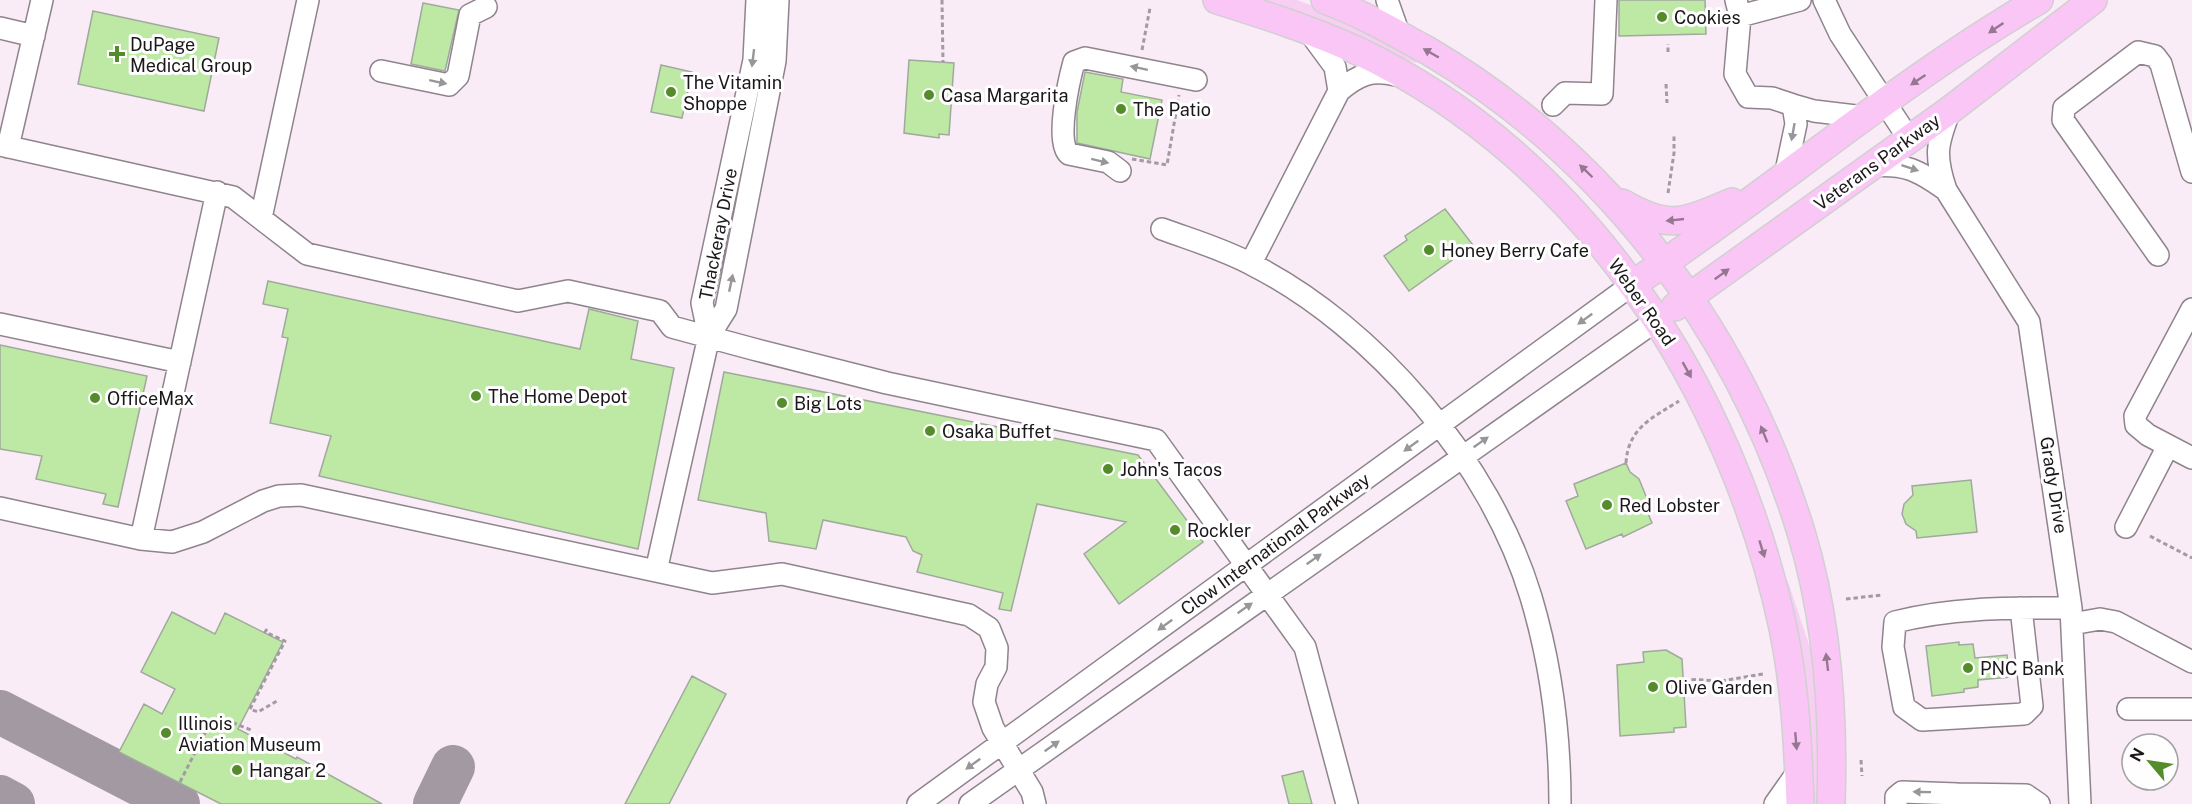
<svg xmlns="http://www.w3.org/2000/svg" width="2192" height="804" font-family="'Public Sans',sans-serif">
<rect width="100%" height="100%" fill="#f9ecf7"/>
<path fill="#f7cff2" d="M1254,0H1297L1333,14L1419,58L1416,63Z
M1788,582L1819,674L1821,804H1808L1783,584Z"/>
<g fill="none" stroke-linecap="round" stroke-linejoin="round">
<path stroke="#a399a2" stroke-width="44" d="M0,712L178,804
M0,797L13,804
M435,804L453,767"/>
</g>
<path fill="#bde9a4" stroke="#a1a99d" stroke-width="1.5" d="M1619,0H1705L1706,34L1619,36Z
M423,3L459,10L445,71L411,64Z
M93,11L219,38L204,111L78,84Z
M909,60L954,63L949,135L939,134V138L904,133Z
M661,65L692,72L682,118L651,112Z
M1085,72L1123,79L1121,92L1162,100L1150,159L1077,143V112Z
M1445,209L1473,245L1409,291L1384,256L1407,240L1405,236Z
M268,281L580,349L589,309L638,321L631,359L674,368L638,549L319,476L331,436L270,423L288,338L282,337L288,309L263,304Z
M0,345L147,376L118,507L103,504L106,494L36,479L42,456L0,449Z
M724,372L1138,455L1203,542L1119,604L1084,554L1126,522L1037,504L1011,611L999,609L1003,593L917,572L922,555L913,551L906,537L823,520L816,549L769,541L766,513L698,500Z
M1626,463L1630,472L1639,479L1648,501L1647,511L1652,523L1623,537L1622,534L1586,549L1566,501L1578,496L1574,484Z
M1971,480L1977,532L1917,538L1916,531L1906,524L1902,514L1904,504L1913,495L1912,486Z
M172,612L215,634L225,613L283,642L238,729L296,759L297,757L382,804H221L119,752L144,704L162,714L175,689L141,672Z
M1959,642V645L1973,644L1975,658L2007,655L2010,677L1978,680V687L1964,689V692L1932,696L1926,646Z
M1666,650L1682,659L1686,727L1674,728V732L1620,736L1617,665L1644,662L1643,652Z
M692,676L726,694L669,804H625Z
M1303,771L1312,804H1289L1282,776Z"/>
<g fill="none" stroke-linecap="round" stroke-linejoin="round">
<defs>
<path id="minor" d="M1387,0L1399,34
M1736,0L1740,16L1735,74L1748,97L1772,98L1793,105
M1824,0L1840,34L1909,139
M1740,16L1800,0
M0,28L34,36
M1307,29L1335,67L1339,91C1358,75 1371,69 1396,75
M381,71L449,85L458,76L470,15L486,7
M1553,105L1565,93L1602,94L1606,0
M1950,110C1937,144 1934,155 1946,190L2029,322L2071,608L2080,804
M0,145L233,197L307,254L518,301L568,291L660,311L672,327L753,349L887,383L1156,440L1305,647L1347,804
M8,147L42,0
M1870,166C1905,163 1918,170 1946,190
M1120,171L1108,162L1069,154C1055,143 1069,80 1074,62L1085,58L1196,80
M1785,176L1796,124L1793,105L1814,111L1864,117
M261,218L308,0
M1162,229C1192,240 1223,249 1251,264C1376,327 1491,464 1531,597C1551,664 1560,735 1560,804
M2158,255L2063,120L2064,108L2138,52L2155,56L2161,64L2192,172
M1251,263L1339,91
M2192,309L2135,416L2136,425L2148,435L2192,458
M0,324L180,362
M709,336L726,309L775,61L778,0
M0,508L141,539L172,542L203,532L263,501L279,496L301,495L712,583L782,574L969,615L989,628L997,648L996,667L987,684L984,702L993,728L1032,792L1035,804
M2126,527L2168,446
M141,539L217,192
M656,571L709,336L702,303L754,60L757,0
M2021,608L2032,706L2024,714L1922,720L1904,707L1893,647L1895,622C1953,607 2012,608 2071,608
M2072,624L2100,619L2116,622L2192,662
M2128,709H2192
M918,804L1633,284
M970,804L1657,320
M1775,804L1799,770
M1896,804V797L1902,792L1957,794
M1957,804V794L2026,795L2039,804"/>
<path id="major" d="M1217,0C1265,15 1312,30 1358,51C1584,158 1732,389 1783,628C1795,685 1798,746 1800,804
M1325,0C1361,13 1396,33 1430,52C1609,158 1740,333 1801,532C1828,620 1834,713 1831,804
M1622,203C1670,231 1684,222 1732,202
M1633,284C1771,193 1896,83 2039,0
M1675,307L1950,110L2093,0"/>
</defs>
<use href="#minor" stroke="#8f848d" stroke-width="24"/>
<use href="#major" stroke="#d1d0d1" stroke-width="30"/>
<path stroke="#a49aa3" stroke-width="3" stroke-dasharray="4.5 3" stroke-linecap="butt" d="M942,0L943,62
M1142,50L1150,8
M1668,52V44
M1666,84L1667,103
M1132,159L1167,165L1179,95
M1668,193L1674,153V136
M1626,463C1628,428 1652,418 1679,401
M2150,536L2192,558
M1846,599L1882,595
M267,629L265,632L285,641L250,709L258,712L277,701
M1684,679L1722,681L1763,674
M1861,760L1862,776
M180,782L210,723L224,719L251,730"/>
<use href="#minor" stroke="#fff" stroke-width="21"/>
<use href="#major" stroke="#fac6f5" stroke-width="27"/>
</g>
<defs><path id="oneway-solid" d="M-6-.8H1V-3.2L6.5 0L1 3.2V.8H-6Z" transform="scale(1.5)"/></defs>
<g fill="#967792">
<use href="#oneway-solid" transform="translate(1996 28) rotate(146)"/>
<use href="#oneway-solid" transform="translate(1431 53) rotate(-150)"/>
<use href="#oneway-solid" transform="translate(1918 80) rotate(146)"/>
<use href="#oneway-solid" transform="translate(1586 171) rotate(-136)"/>
<use href="#oneway-solid" transform="translate(1675 220) rotate(174)"/>
<use href="#oneway-solid" transform="translate(1722 274) rotate(-36)"/>
<use href="#oneway-solid" transform="translate(1687 370) rotate(61)"/>
<use href="#oneway-solid" transform="translate(1764 434) rotate(-112)"/>
<use href="#oneway-solid" transform="translate(1762 549) rotate(73)"/>
<use href="#oneway-solid" transform="translate(1827 662) rotate(-97)"/>
<use href="#oneway-solid" transform="translate(1796 741) rotate(85)"/>
</g>
<g fill="#989698">
<use href="#oneway-solid" transform="translate(753 58) rotate(97)"/>
<use href="#oneway-solid" transform="translate(1139 68) rotate(-168)"/>
<use href="#oneway-solid" transform="translate(438 82) rotate(12)"/>
<use href="#oneway-solid" transform="translate(1793 132) rotate(100)"/>
<use href="#oneway-solid" transform="translate(1100 161) rotate(14)"/>
<use href="#oneway-solid" transform="translate(1910 168) rotate(18)"/>
<use href="#oneway-solid" transform="translate(731 283) rotate(-78)"/>
<use href="#oneway-solid" transform="translate(1585 319) rotate(144)"/>
<use href="#oneway-solid" transform="translate(1481 442) rotate(-35)"/>
<use href="#oneway-solid" transform="translate(1411 446) rotate(144)"/>
<use href="#oneway-solid" transform="translate(1314 559) rotate(-35)"/>
<use href="#oneway-solid" transform="translate(1245 608) rotate(-35)"/>
<use href="#oneway-solid" transform="translate(1165 625) rotate(144)"/>
<use href="#oneway-solid" transform="translate(1052 746) rotate(-35)"/>
<use href="#oneway-solid" transform="translate(973 764) rotate(144)"/>
<use href="#oneway-solid" transform="translate(1922 792) rotate(-179)"/>
</g>
<g fill="#538c29" stroke="#fefefe" stroke-width="2">
<circle cx="1662" cy="17" r="6"/>
<path d="M114 45h6v6h6v6h-6v6h-6v-6h-6v-6h6z"/>
<circle cx="671" cy="92" r="6"/>
<circle cx="929" cy="95" r="6"/>
<circle cx="1121" cy="109" r="6"/>
<circle cx="1429" cy="250" r="6"/>
<circle cx="476" cy="396" r="6"/>
<circle cx="95" cy="398" r="6"/>
<circle cx="782" cy="403" r="6"/>
<circle cx="930" cy="431" r="6"/>
<circle cx="1108" cy="469" r="6"/>
<circle cx="1607" cy="505" r="6"/>
<circle cx="1175" cy="530" r="6"/>
<circle cx="1968" cy="668" r="6"/>
<circle cx="1653" cy="687" r="6"/>
<circle cx="166" cy="733" r="6"/>
<circle cx="237" cy="770" r="6"/>
</g>
<g text-anchor="middle" dominant-baseline="central" stroke-width="6" stroke-linejoin="round" paint-order="stroke">
<g font-size="18" fill="#1b161a" stroke="#fefefe" text-anchor="start">
<text x="1674" y="17">Cookies</text>
<text x="130" y="44">DuPage<tspan x="130" dy="21">Medical Group</tspan></text>
<text x="683" y="82">The Vitamin<tspan x="683" dy="21">Shoppe</tspan></text>
<text x="941" y="95">Casa Margarita</text>
<text x="1133" y="109">The Patio</text>
<text x="1441" y="250">Honey Berry Cafe</text>
<text x="488" y="396">The Home Depot</text>
<text x="107" y="398">OfficeMax</text>
<text x="794" y="403">Big Lots</text>
<text x="942" y="431">Osaka Buffet</text>
<text x="1120" y="469">John's Tacos</text>
<text x="1619" y="505">Red Lobster</text>
<text x="1187" y="530">Rockler</text>
<text x="1980" y="668">PNC Bank</text>
<text x="1665" y="687">Olive Garden</text>
<text x="178" y="723">Illinois<tspan x="178" dy="21">Aviation Museum</tspan></text>
<text x="249" y="770">Hangar 2</text>
</g>
<g font-size="18" fill="#1b161a" stroke="#fefefe">
<text transform="translate(1877 162) rotate(-36)">Veterans Parkway</text>
<text transform="translate(718 234) rotate(-79)">Thackeray Drive</text>
<text transform="translate(1642 302) rotate(55)">Weber Road</text>
<text transform="translate(2054 485) rotate(81)">Grady Drive</text>
<text transform="translate(1275 544) rotate(-36)">Clow International Parkway</text>
</g>
</g>
<g transform="translate(2150 762) rotate(299)"><circle r="28" fill="#fefefe" stroke="#a3a1a3" stroke-width="1.5"/>
<path d="M0-4.5L10 22L0 15L-10 22Z" fill="#538c29"/>
<text y="-9" font-size="16" font-weight="bold" text-anchor="middle" fill="#1b161a">N</text>
</g>
</svg>
